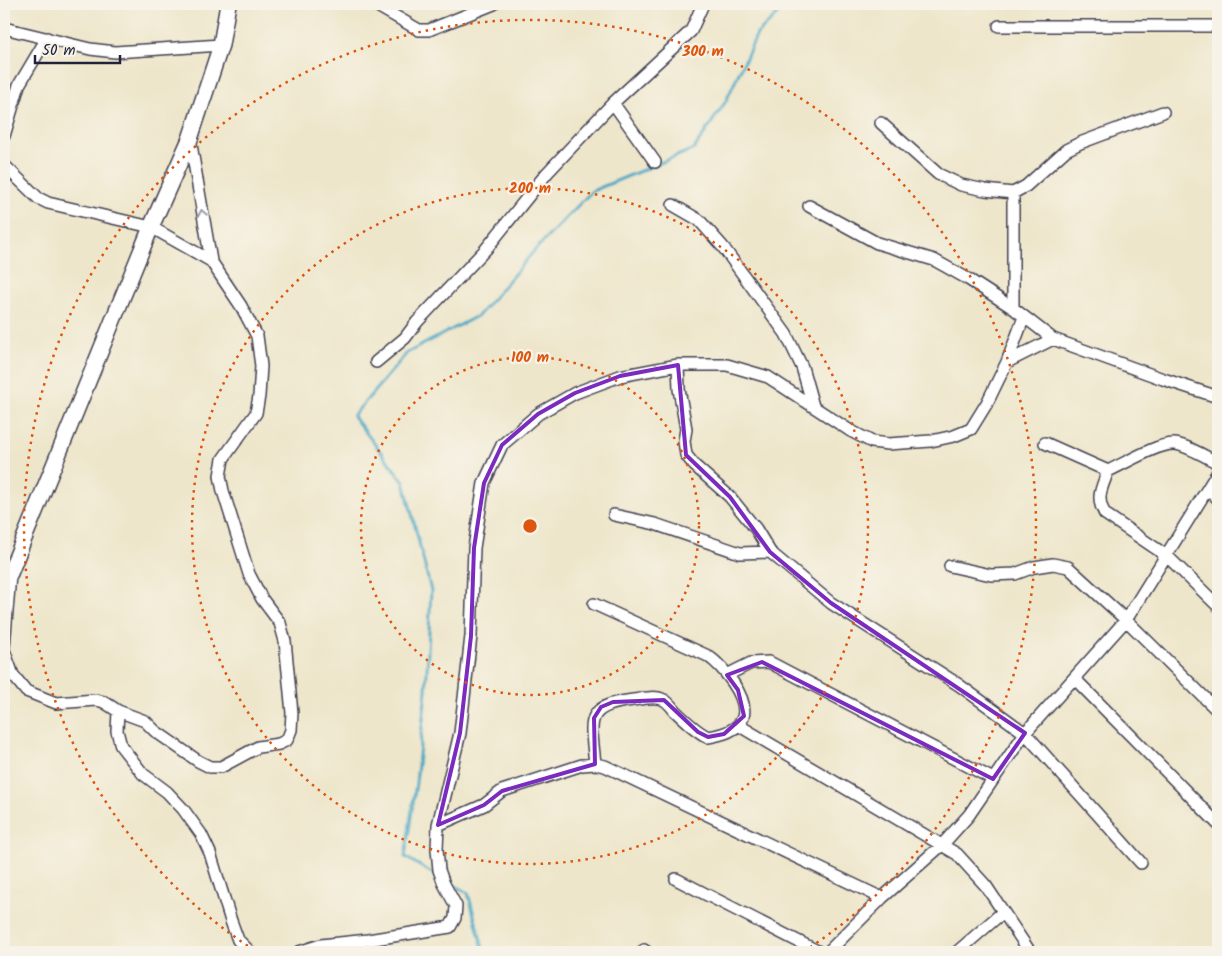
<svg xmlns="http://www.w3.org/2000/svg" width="1222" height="956" font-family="Kalam,sans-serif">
<rect width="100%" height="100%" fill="#f7f3e8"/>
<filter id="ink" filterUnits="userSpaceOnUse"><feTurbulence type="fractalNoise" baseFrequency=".02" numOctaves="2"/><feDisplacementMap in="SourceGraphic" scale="10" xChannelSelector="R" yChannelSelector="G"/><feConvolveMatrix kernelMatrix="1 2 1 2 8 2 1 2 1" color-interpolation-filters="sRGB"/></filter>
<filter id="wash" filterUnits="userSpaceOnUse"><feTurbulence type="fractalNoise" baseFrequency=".0096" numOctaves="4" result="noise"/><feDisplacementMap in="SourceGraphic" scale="20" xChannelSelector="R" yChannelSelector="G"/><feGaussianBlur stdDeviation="1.12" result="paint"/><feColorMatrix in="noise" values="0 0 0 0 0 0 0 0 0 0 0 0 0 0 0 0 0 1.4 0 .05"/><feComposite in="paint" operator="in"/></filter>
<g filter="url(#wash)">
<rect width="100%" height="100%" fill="#eee6ca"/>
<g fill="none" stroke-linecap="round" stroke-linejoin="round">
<path stroke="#46a7c5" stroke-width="3" d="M437,876L405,857L416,783L426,691L431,591L404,482L353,416L407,353L479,315L535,250L592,191L694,149L726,101L757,34L788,4
M447,881L468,893L484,952"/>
</g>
</g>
<g filter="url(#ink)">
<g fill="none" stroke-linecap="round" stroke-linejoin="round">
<defs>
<path id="minor" d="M374,4L419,30H429L494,4
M999,26H1218
M4,28L90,49L115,52L221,45
M881,123L938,174L961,185L985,190L1013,193L1026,186L1066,150L1080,143L1163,112
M4,136L19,85L47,38
M655,162L613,103L691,31L703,4
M4,165L38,198L48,203L151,227L211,261
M1013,193V308
M673,205L699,220L723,247L786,334L802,367L813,406
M809,206L877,243L934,260L968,279L1013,308L1053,339L1163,379L1218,397
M376,362L405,338L417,322L486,249L547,173L613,103
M1007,362L1053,339
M678,365L679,389L686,429L684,441L686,455L695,466L730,497L756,529L770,552L831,603L959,685L1025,733L1141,863
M1045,443L1108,471C1124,464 1158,443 1174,444C1187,445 1206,457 1218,463
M1108,471C1102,488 1095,497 1105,514L1167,556L1218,606
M1209,489L1218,499
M614,515L655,524L740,553L770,552
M950,566L991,575L1015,574L1034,567L1053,564L1068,567L1126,620L1218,711
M594,604L708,656C722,666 749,697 743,717C739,731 720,735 708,737C695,731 686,721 675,711C672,707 668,702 664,700C655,695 643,699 633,700C583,706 591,721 595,764
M4,647L10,575
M4,650L13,675L26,691L56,703L96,700L104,702L118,711L117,731L121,746L143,774L167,792L183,809L201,834L210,853L231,921L238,940L250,952
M727,675L751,663L769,662L993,779
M1075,679L1218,824
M118,711L145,721L155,731L198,761L210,767H221L258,747L279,744L287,740L291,730L292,713L285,641L280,623L262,599L249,574L223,491L220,476L223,459L256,413L259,396L261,366L257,336L241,306L211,261L190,139
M738,725L957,854L986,886L1030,952
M438,825L484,805L502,791L582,765L595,764L605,766L882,898
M676,879L819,952
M644,950L647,952
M299,952L321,945L368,940L450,927L455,918L456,906L444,884L439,870L437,849L438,825L460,733L471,636L474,548L484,483L502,445L538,414L575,393L620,376L678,365H727L768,377L849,430L872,442L888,444L931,441L954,436L971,429L987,403L1007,362L1024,317
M828,952L882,898L943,844L969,815L1025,733L1126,620L1218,472
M957,952L1003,912"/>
<path id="tertiary" d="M4,583L10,573L151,227L190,139L221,45L228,4"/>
</defs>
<use href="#minor" stroke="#413f50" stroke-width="14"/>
<use href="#tertiary" stroke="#413f50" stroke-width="18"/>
<use href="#minor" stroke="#fff" stroke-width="11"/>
<use href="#tertiary" stroke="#fff" stroke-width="15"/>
</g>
<defs><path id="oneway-chevron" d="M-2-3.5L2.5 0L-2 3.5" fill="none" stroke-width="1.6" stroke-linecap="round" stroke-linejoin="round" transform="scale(1.25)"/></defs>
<use stroke="#9c9ca7" href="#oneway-chevron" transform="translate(202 213) rotate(-100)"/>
</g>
<path fill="none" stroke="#7b2cbf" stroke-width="4" stroke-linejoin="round" d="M678,365L686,455L730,497L770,552L831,603L1025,733L993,779L762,662L727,675L738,690L744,716L724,734L708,737L698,732L664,700L613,702L601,707L594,718L595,764L502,791L484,805L438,825L460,733L471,636L474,548L484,483L502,445L538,414L575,393L620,376Z"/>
<g fill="none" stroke="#de560e" stroke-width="2.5" stroke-dasharray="2.5 5">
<circle cx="530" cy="526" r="169"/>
<circle cx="530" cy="526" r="338"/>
<path d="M254 950A506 506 0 1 1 806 950"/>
</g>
<circle cx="530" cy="526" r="8" fill="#de560e" stroke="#f7f3e8" stroke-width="2.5"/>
<g font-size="15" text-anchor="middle" font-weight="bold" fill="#de560e" stroke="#f7f3e8" stroke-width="4.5" stroke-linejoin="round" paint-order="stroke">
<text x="703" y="56">300 m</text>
<text x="530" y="193">200 m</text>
<text x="530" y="362">100 m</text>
</g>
<rect width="1222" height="956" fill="none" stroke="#f7f3e8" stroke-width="20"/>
<path d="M35 55v8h85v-8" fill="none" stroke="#22223b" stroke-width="2.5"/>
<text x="42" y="55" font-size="15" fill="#22223b" stroke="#f7f3e8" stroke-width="4" paint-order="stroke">50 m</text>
</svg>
